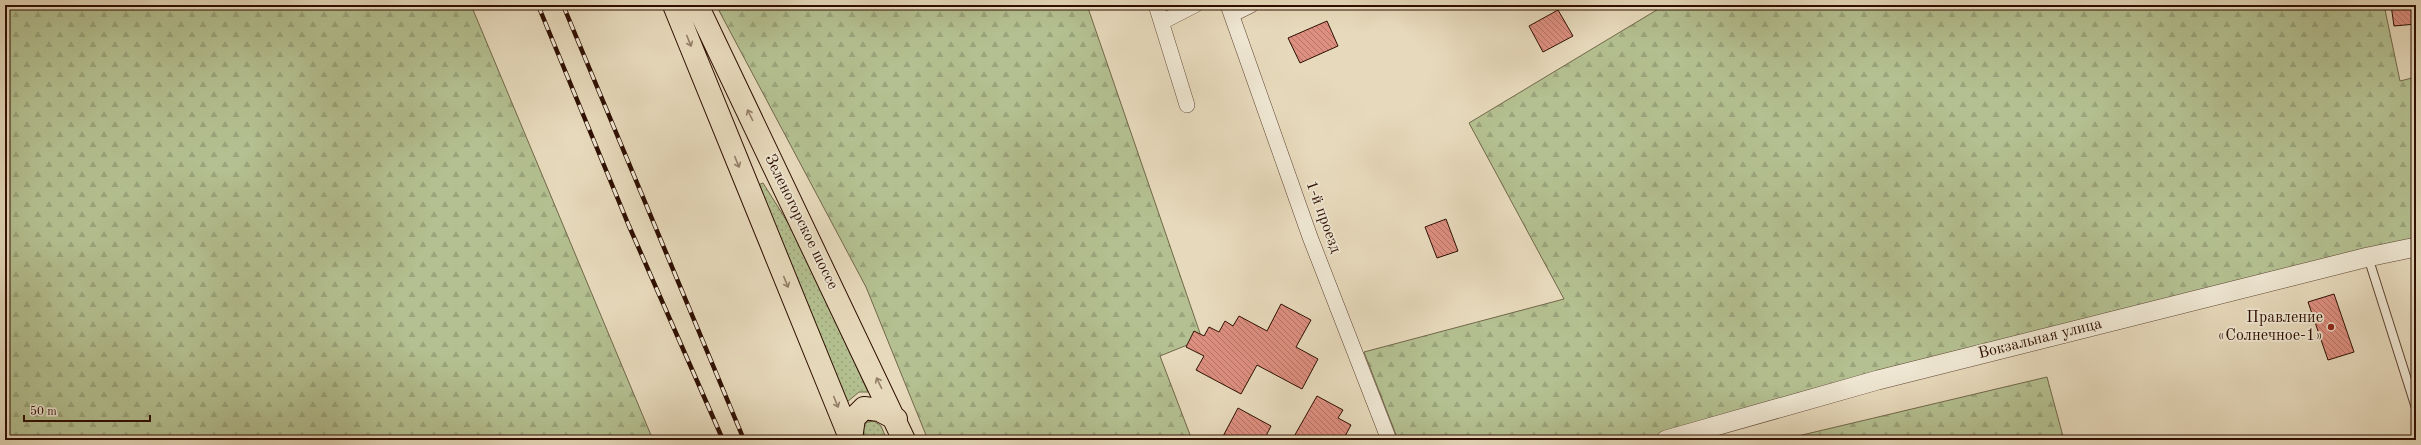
<svg xmlns="http://www.w3.org/2000/svg" width="2421" height="445" font-family="'Old Standard TT',serif">
<defs>
<pattern id="grass-dots" width="8" height="8" patternUnits="userSpaceOnUse"><rect width="8" height="8" fill="#b4c091"/><path d="M2 2h.1M6 6h.1" fill="none" stroke="#9ba47b" stroke-width="1.8" stroke-linecap="round"/></pattern>
<pattern id="forest-firs" width="22" height="20" patternUnits="userSpaceOnUse"><rect width="22" height="20" fill="#b4c091"/><path d="M5 1l3.5 6h-7zM16 11l3.5 6h-7z" fill="#9ba47b"/></pattern>
<pattern id="building-back-hatch" width="6" height="6" patternUnits="userSpaceOnUse"><rect width="6" height="6" fill="#dd8f80"/><path d="M-1 5l2 2M0 0l6 6M5-1l2 2" fill="none" stroke="#b47366"/></pattern>
</defs>
<rect width="100%" height="100%" fill="#e7dabc"/>
<filter id="stains"><feTurbulence type="fractalNoise" baseFrequency=".005" numOctaves="4"/><feColorMatrix values="0 0 0 0 .2 0 0 0 0 .09 0 0 0 0 .02 0 0 0 .5 -.17"/></filter>
<radialGradient id="worn" r=".72"><stop offset=".6" stop-color="#630" stop-opacity="0"/><stop offset="1" stop-color="#630" stop-opacity=".3"/></radialGradient>
<path fill="url(#grass-dots)" stroke="#716749" d="M763,183L798,239L868,392H859L847,402L758,185Z
M874,421L881,426L887,440H865L863,427L867,422Z"/>
<path fill="url(#forest-firs)" stroke="#716749" d="M5,5H471L653,440H5Z
M716,5H1087L1202,339L1160,356L1192,440H928L866,287Z
M1665,5H2384L2400,81L2416,77V240L2365,250L1641,440H1398L1364,352L1564,299L1469,123Z
M2047,377L2064,440H1781Z"/>
<path fill="url(#building-back-hatch)" stroke="#2e0e01" d="M2391,5H2416V24L2394,26Z
M1558,10L1573,36L1543,52L1529,26Z
M1327,21L1338,46L1300,63L1288,38Z
M1446,219L1458,251L1437,258L1425,227Z
M2334,294L2354,352L2328,360L2308,302Z
M1281,304L1311,320L1296,347L1318,359L1302,389L1257,365L1241,394L1196,370L1204,356L1186,347L1194,331L1204,336L1209,327L1219,332L1225,321L1233,326L1239,316L1267,331Z
M1317,396L1343,410L1338,418L1351,425L1343,440H1292Z
M1238,408L1271,426L1264,440H1221Z"/>
<g fill="none" stroke-linecap="round" stroke-linejoin="round">
<defs>
<path id="service" d="M2368,257L2416,408"/>
<path id="minor" d="M1156,5L1187,105
M1228,5L1310,237L1389,440
M1233,14L1251,5
M1162,22L1195,5"/>
<path id="tertiary" d="M1666,440L1878,380L2368,257L2416,247"/>
<path id="primary" d="M674,5L851,440
M697,5L904,440
M851,439L854,418L864,408L879,410L896,419"/>
</defs>
<use href="#service" stroke="#5c4130" stroke-width="10"/>
<use href="#minor" stroke="#5c4130" stroke-width="16"/>
<use href="#tertiary" stroke="#5c4130" stroke-width="20"/>
<use href="#primary" stroke="#2e0e01" stroke-width="24"/>
<use href="#service" stroke="#efe7d3" stroke-width="8"/>
<use href="#minor" stroke="#efe7d3" stroke-width="15"/>
<use href="#tertiary" stroke="#efe7d3" stroke-width="19"/>
<use href="#primary" stroke="#e7dabc" stroke-width="22"/>
<defs>
<path id="rail" d="M538,5L629,226L723,440
M563,5L744,440"/>
</defs>
<use href="#rail" stroke="#2e0e01" stroke-width="4.5"/>
<use href="#rail" stroke="#efe7d3" stroke-width="3" stroke-dasharray="9" stroke-linecap="butt"/>
</g>
<defs><path id="oneway-shaft" d="M-6 0H5M1.5-3L5.5 0L1.5 3" fill="none" stroke-width="1.6" stroke-linecap="round" stroke-linejoin="round"/></defs>
<g stroke="#947e68">
<use href="#oneway-shaft" transform="translate(689 41) rotate(68)"/>
<use href="#oneway-shaft" transform="translate(750 115) rotate(-116)"/>
<use href="#oneway-shaft" transform="translate(737 162) rotate(68)"/>
<use href="#oneway-shaft" transform="translate(786 282) rotate(68)"/>
<use href="#oneway-shaft" transform="translate(879 383) rotate(-116)"/>
<use href="#oneway-shaft" transform="translate(836 402) rotate(68)"/>
</g>
<circle fill="#8f2418" stroke="#efe7d3" stroke-width="1.5" cx="2331" cy="327" r="4"/>
<g text-anchor="middle" dominant-baseline="central" stroke-width="3.5" stroke-linejoin="round" paint-order="stroke">
<g font-size="16" fill="#2e0e01" stroke="#efe7d3">
<text transform="translate(1323 217) rotate(70)">1-й проезд</text>
<text transform="translate(801 222) rotate(64)">Зеленогорское шоссе</text>
<text transform="translate(2040 339) rotate(-14)">Вокзальная улица</text>
</g>
<g font-size="16" fill="#2e0e01" stroke="#efe7d3" text-anchor="end">
<text x="2323" y="318">Правление<tspan x="2323" dy="18">«Солнечное-1»</tspan></text>
</g>
</g>
<rect width="2421" height="445" fill="none" stroke="#e7dabc" stroke-width="20"/>
<rect x="6" y="6" width="2409" height="433" fill="none" stroke="#2e0e01" stroke-width="2"/>
<rect x="10" y="10" width="2401" height="425" fill="none" stroke="#2e0e01"/>
<path d="M24 415v6h126v-6" fill="none" stroke="#2e0e01" stroke-width="2"/>
<text x="30" y="415" font-size="12" fill="#2e0e01" stroke="#efe7d3" stroke-width="3" paint-order="stroke">50 m</text>
<rect width="100%" height="100%" filter="url(#stains)"/>
<rect width="100%" height="100%" fill="url(#worn)"/>
</svg>
